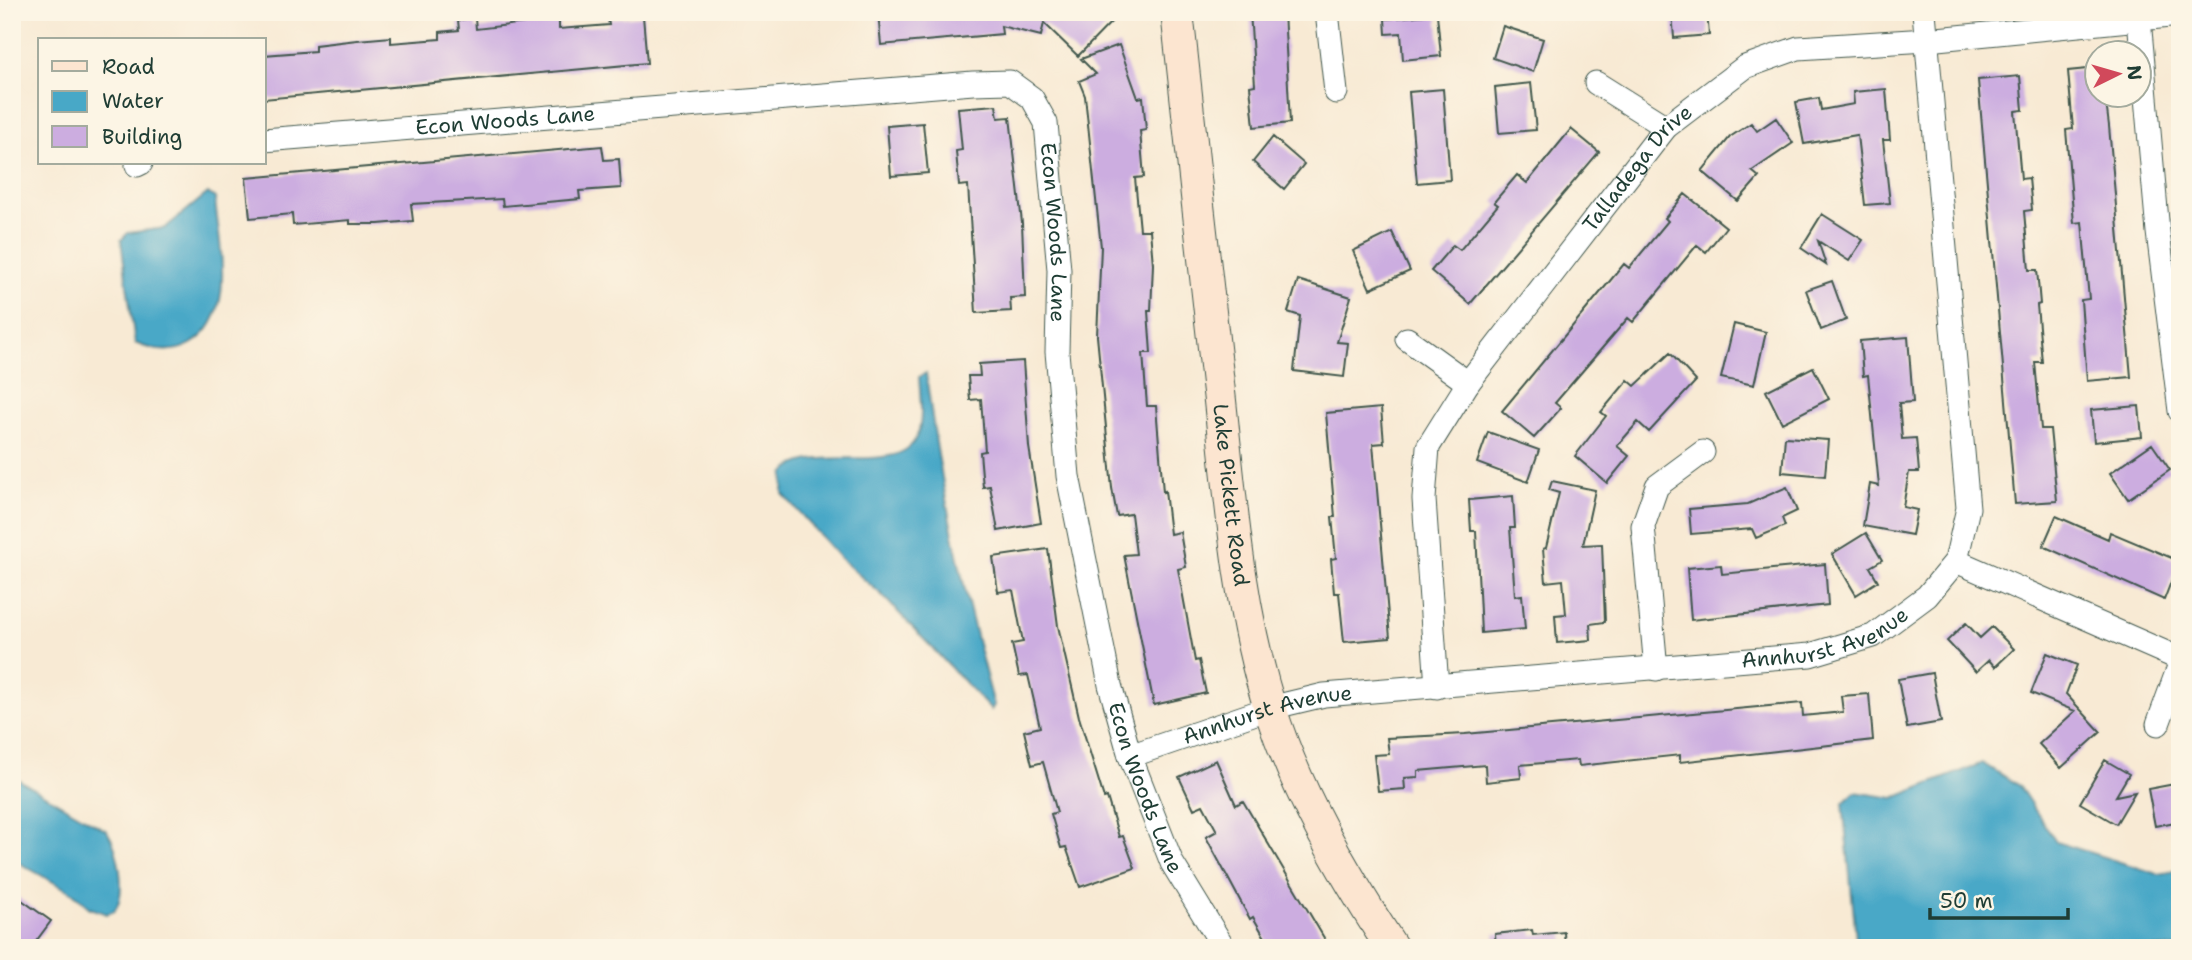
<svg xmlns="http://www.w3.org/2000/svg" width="2192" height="960" font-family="'Shantell Sans',sans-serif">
<rect width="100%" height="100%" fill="#fcf5e5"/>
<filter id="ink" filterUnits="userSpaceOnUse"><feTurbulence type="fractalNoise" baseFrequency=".0143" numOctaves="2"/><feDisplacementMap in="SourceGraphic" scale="14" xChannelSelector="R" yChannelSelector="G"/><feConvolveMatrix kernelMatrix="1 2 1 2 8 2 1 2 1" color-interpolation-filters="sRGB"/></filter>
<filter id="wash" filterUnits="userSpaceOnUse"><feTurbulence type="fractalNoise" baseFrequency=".00686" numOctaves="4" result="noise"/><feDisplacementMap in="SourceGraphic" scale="28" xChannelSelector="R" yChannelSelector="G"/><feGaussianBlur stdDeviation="1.57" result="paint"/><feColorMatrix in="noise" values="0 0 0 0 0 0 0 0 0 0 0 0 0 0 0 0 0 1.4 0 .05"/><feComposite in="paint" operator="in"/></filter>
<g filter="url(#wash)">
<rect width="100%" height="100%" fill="#f8ead4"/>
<path fill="#48a8c7" stroke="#34727e" stroke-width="2" d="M208,193L215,198C218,242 239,316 191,344C173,354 153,351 135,343L121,240L128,233L165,228Z
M926,373C940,486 964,595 994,705L991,710L882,595L840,558L783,494L784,474C808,440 900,479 917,436C924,420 920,395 919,377Z
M1982,763L2019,786L2056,842L2158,874L2180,870V948H1857L1843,803L1855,792L1894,798Z
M12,776L107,831C118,848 128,893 114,911L107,914L90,908L73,893L12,859Z"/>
<g id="blocks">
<path fill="#ccade0" d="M878,12H1121L1078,56L1044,23L1041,36L1001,26L1002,34L881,45Z
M1250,12H1284L1290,123L1254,127L1250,86L1255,85Z
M1672,12H1707L1709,35L1674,38Z
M1437,14L1441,56L1403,60L1401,33L1386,34L1385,19Z
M643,16L647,63L264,99V55L315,51V45L357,40L391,37V43L440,39V32L459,30L458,20L475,18L476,29L559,19V29L609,25L608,19Z
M1503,26L1543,39L1533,72L1493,58Z
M1119,45L1138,98L1143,97L1146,130L1140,131L1144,177L1135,178L1140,230H1150L1153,264L1151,311H1148L1151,353H1143L1147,406H1156L1163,492L1165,491L1170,534L1180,532L1186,567L1178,569L1195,661L1199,660L1206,693L1154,705L1124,555L1136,554L1131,514L1117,516L1112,488L1097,336L1101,247L1085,96L1079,81L1096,74L1081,59Z
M2097,68V94H2105L2109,126L2131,377L2087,381L2081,300L2089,299L2082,222L2074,223L2066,130L2073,129L2068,71Z
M2020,76L2023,110L2015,111L2021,179L2029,178L2032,210L2024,211L2029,270H2037L2040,304L2037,305L2042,362H2035L2041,429H2050L2057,501L2015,504L1978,80Z
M1531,83L1536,130L1499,133L1495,87Z
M1443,89L1450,180L1417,183L1409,92Z
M1886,89L1890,140H1883L1890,203L1865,205L1857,135L1804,144L1796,102L1819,98L1821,110L1854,104L1853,92Z
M996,105L998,118L1010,117L1022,223L1025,297L1010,298L1011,311L976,313L968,185L959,186L956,151L962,150L958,108Z
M1776,118L1793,143L1752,171L1759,177L1738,201L1702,171L1730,137L1751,123L1757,131Z
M923,123L928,173L891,176L887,126Z
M1571,129L1599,152L1470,304L1431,271L1453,245L1460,250L1498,205L1494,202L1517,175L1527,183Z
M1273,137L1304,164L1284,189L1253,162Z
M602,146L604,160L619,159L621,188L579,191L580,199L503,206L502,199L411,204L413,221L378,224H350V220L293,225L292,214L250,218L246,178Z
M1685,194L1726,227L1706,252L1697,245L1633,322L1628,318L1555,403L1561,408L1534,438L1502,411L1624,264L1629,268L1668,221L1665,218Z
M1822,214L1863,240L1849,261L1818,241L1826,265L1801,248Z
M1392,232L1410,271L1370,289L1353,251Z
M1298,280L1351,297L1337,342L1348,343L1344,377L1294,371L1300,316L1288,312Z
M1832,281L1846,320L1821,330L1806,290Z
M1734,324L1766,332L1754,385L1721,378Z
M1908,337L1913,402L1899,403L1902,439L1916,438L1919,472H1909L1903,507L1917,510L1912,535L1863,526L1870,484L1879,486L1868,375L1863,376L1860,341Z
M1670,353L1696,381L1649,432L1638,422L1617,446L1629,456L1607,483L1575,456L1606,416L1601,412L1628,380L1635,386Z
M1023,361L1029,447L1041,523L998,531L990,486L983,487L980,452L985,451L981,399L970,400L968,376H980L979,364Z
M1813,367L1829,399L1782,423L1766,391Z
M2139,406L2142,437L2094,442L2091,410Z
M1381,408L1384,443L1373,444L1390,638L1344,642L1339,593H1334L1331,559L1336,558L1332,517H1335L1326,413Z
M1488,432L1539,450L1528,482L1477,463Z
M1785,437L1828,440L1825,476L1782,472Z
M2152,444L2170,470L2128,499L2110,473Z
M1552,481L1595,490L1583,545L1602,544L1605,622L1590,624L1591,640L1557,643L1555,615L1566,614L1563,580L1546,582L1543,549L1546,548L1559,493L1549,490Z
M1787,487L1797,511L1782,518L1785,526L1756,538L1752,529L1691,534L1689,509L1748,504Z
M1513,496L1515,528H1510L1515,596L1522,595L1525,629L1481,633L1476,531H1471L1469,500Z
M2056,516L2108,539L2110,532L2179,561L2164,600L2043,546Z
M1866,533L1882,560L1870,567L1878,581L1856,595L1832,554Z
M1048,549L1058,626L1079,717L1104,798L1107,797L1119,837L1123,836L1135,868L1080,887L1066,847L1061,848L1051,814L1057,812L1043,762L1032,765L1024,731L1040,727L1028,675L1019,676L1012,644L1023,642L1013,590L998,592L993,557Z
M1825,564L1828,605L1691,620L1687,568L1721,565L1722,574Z
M1966,623L1980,638L1992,627L2014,649L1995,667L1989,660L1976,672L1947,641Z
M2047,653L2077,665L2066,694L2101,732L2061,768L2039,744L2075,711L2031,693Z
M1932,673L1941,722L1907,728L1898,679Z
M1869,694L1873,740L1680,762V755L1579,766L1578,760L1520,765L1521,778L1486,782L1485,765L1418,771V777L1404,778L1405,789L1378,791L1374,755L1389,754L1387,738L1465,734L1802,703L1803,716L1843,712L1841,696Z
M1216,760L1236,805L1243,801L1330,948H1271L1253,917L1250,919L1206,837L1217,831L1203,805L1194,809L1179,777Z
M2105,760L2129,774L2116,796L2135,792L2116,824L2080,803Z
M2180,783V821L2155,826L2148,789Z
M12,893L51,921L31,948H12Z
M1532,930L1533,935L1564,932L1565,948H1496L1495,934Z"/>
</g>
</g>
<g filter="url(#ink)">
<use href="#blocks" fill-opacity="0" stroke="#40574c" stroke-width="2"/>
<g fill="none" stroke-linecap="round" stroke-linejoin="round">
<defs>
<g id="minor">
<path d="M1327,12L1336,92"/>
<path d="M2139,19L2158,232L2180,411"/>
<path d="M1596,83L1666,127"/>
<path id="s1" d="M264,140L973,83L1010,82L1032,98L1046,123L1059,270L1057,352L1068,476L1110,685L1130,756L1172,863L1224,948"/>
<path d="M137,165L141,163"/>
<path d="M1407,339L1468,383"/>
<path d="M1956,561L2180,659"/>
<path d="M1656,669L1643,526L1657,486L1703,452"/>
<path id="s2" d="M1437,687L1424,499L1428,447L1468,383L1666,127L1745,67L1798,48L1927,40L2180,15"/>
<path d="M2158,724L2180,664"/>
<path id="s3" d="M1130,756L1270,708L1324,695L1810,655L1873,636L1927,596L1956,561L1968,508L1924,12"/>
</g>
<g id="secondary">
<path id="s4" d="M1177,12C1191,142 1205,271 1220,401C1231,504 1239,609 1270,708C1297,794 1343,872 1392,948"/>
</g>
</defs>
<use href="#minor" stroke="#40574c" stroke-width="25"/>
<use href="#secondary" stroke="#40574c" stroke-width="34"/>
<use href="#minor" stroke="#fff" stroke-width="23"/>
<use href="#secondary" stroke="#fce5d0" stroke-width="32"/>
</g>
</g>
<g text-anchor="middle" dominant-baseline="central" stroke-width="5" stroke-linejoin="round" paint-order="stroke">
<g font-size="21" fill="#1f3d34" stroke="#fcf5e5">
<text stroke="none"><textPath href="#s1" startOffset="242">Econ Woods Lane</textPath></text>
<text stroke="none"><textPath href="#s2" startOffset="590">Talladega Drive</textPath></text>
<text stroke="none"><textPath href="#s1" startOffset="914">Econ Woods Lane</textPath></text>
<text stroke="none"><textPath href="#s4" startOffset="486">Lake Pickett Road</textPath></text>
<text stroke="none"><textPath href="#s3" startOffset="710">Annhurst Avenue</textPath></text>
<text stroke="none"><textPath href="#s3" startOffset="144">Annhurst Avenue</textPath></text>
<text stroke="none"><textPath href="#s1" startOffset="1480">Econ Woods Lane</textPath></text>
</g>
</g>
<rect width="2192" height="960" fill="none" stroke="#fcf5e5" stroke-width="42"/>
<rect x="38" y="38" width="228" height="126" fill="#fcf5e5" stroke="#a4ab9e" stroke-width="2"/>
<rect x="52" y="61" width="35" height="10" fill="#fce5d0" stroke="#a4ab9e" stroke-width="2"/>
<text x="102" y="74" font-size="21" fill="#1f3d34">Road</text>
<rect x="52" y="91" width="35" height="21" fill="#48a8c7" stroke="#a4ab9e" stroke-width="2"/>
<text x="102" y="108" font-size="21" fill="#1f3d34">Water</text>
<rect x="52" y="126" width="35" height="21" fill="#ccade0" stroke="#a4ab9e" stroke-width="2"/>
<text x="102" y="144" font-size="21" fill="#1f3d34">Building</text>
<g transform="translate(2118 74) rotate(85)"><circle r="33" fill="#fcf5e5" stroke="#a4ab9e" stroke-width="2"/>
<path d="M0-5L12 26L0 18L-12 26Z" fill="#d1495b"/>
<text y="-10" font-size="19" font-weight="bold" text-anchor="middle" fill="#1f3d34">N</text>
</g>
<path d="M1930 908v10h138v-10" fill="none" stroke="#1f3d34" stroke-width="3.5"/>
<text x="1940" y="908" font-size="21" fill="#1f3d34" stroke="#fcf5e5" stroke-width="5" paint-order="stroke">50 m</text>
</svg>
